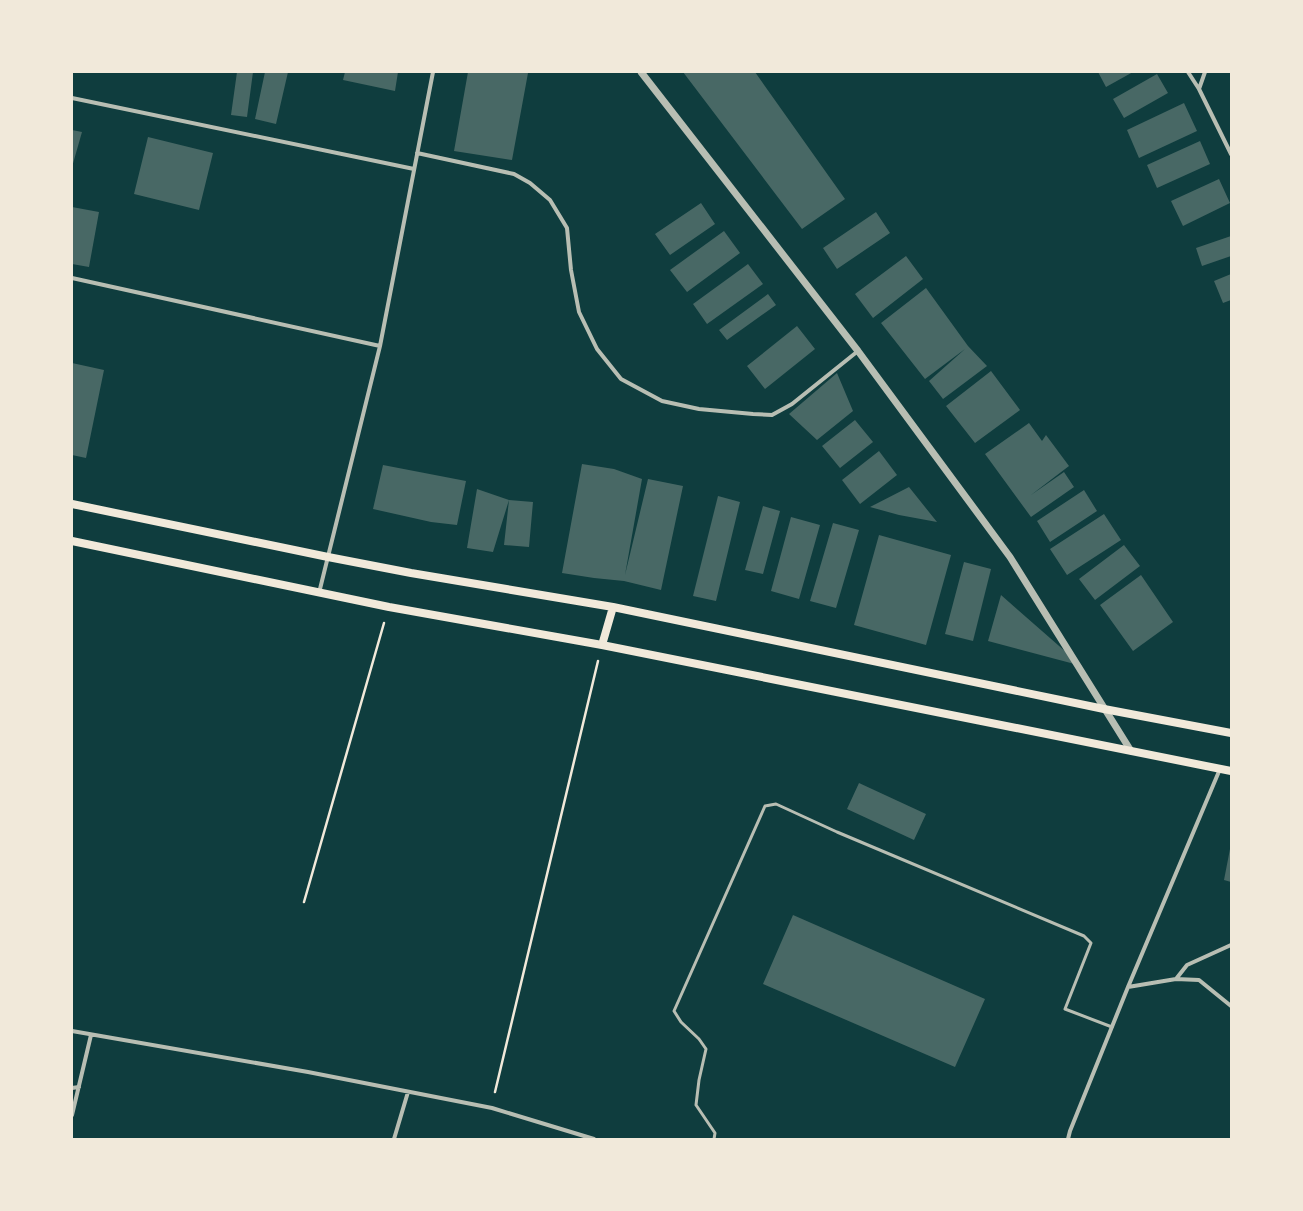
<svg xmlns="http://www.w3.org/2000/svg" width="1303" height="1211" font-family="Signika,sans-serif">
<rect width="100%" height="100%" fill="#0f3d3e"/>
<path fill="#486865" d="M237,72H253L247,117L231,115Z
M265,72H288L276,124L255,119Z
M345,72H398L395,91L343,80Z
M468,72H520L528,73L512,160L454,151Z
M683,72H755L845,199L802,229Z
M1098,72H1133L1106,87Z
M1157,74L1168,93L1124,118L1113,99Z
M1184,103L1197,131L1139,158L1127,130Z
M72,130L82,132L72,167Z
M148,137L213,153L199,210L134,194Z
M1200,141L1210,164L1157,188L1147,165Z
M1219,179L1230,203L1183,226L1171,201Z
M701,203L715,224L670,255L655,234Z
M72,207L99,212L89,267L72,264Z
M876,212L890,233L837,269L823,248Z
M724,231L740,253L687,292L670,270Z
M1231,236V256L1202,266L1196,248Z
M906,256L923,279L873,318L855,294Z
M748,264L763,284L707,324L693,304Z
M1231,274V300L1223,303L1214,281Z
M926,288L968,346L987,366L943,399L929,381L965,349L925,379L881,323Z
M768,294L776,305L727,340L719,330Z
M797,326L815,349L765,389L747,366Z
M72,363L104,370L86,458L72,455Z
M991,371L1020,410L975,443L946,406Z
M837,373L853,411L817,440L789,414Z
M855,420L873,442L840,468L822,446Z
M1029,423L1042,441L1046,435L1069,466L1031,495L1064,472L1074,487L1031,517L985,454Z
M879,451L897,475L860,504L842,480Z
M582,464L614,469L642,479L625,575L648,479L683,486L661,590L624,581L594,578L562,573Z
M383,465L466,481L457,525L431,522L373,509Z
M909,487L937,522L899,515L870,507Z
M477,489L509,500L493,552L467,548Z
M1084,490L1097,511L1050,542L1037,521Z
M718,496L740,502L716,601L693,596Z
M509,500L533,502L529,547L504,545Z
M763,506L780,511L763,574L745,570Z
M1104,514L1121,540L1067,575L1050,549Z
M791,517L820,525L799,599L771,591Z
M833,523L859,530L836,608L810,601Z
M879,535L951,555L926,645L854,625Z
M1124,545L1140,566L1095,600L1079,579Z
M964,562L991,569L973,641L945,634Z
M1141,575L1173,622L1133,651L1100,605Z
M1001,595L1082,666L988,641Z
M859,783L926,814L914,840L847,809Z
M1230,849H1231V882L1224,880Z
M793,915L985,999L955,1067L763,984Z"/>
<g fill="none" stroke-linecap="round" stroke-linejoin="round">
<path stroke="#f1e9da" stroke-width="2.5" d="M304,902L384,623
M495,1092L598,661"/>
<path stroke="#b8beb3" stroke-width="3" d="M714,1139L715,1133L696,1105L699,1080L706,1049L699,1039L681,1022L674,1011L765,806L776,804L837,832L1084,936L1091,943L1065,1009L1112,1027"/>
<path stroke="#b8beb3" stroke-width="4" d="M1188,72L1199,89L1231,154
M1199,89L1205,72
M72,98L414,169
M417,153L514,174L530,183L550,200L567,228L571,270L579,312L597,349L621,379L662,401L699,409L753,414L772,415L792,404L858,351
M72,278L380,346
M319,593L380,346L433,72
M1176,979L1187,965L1231,945
M1128,987L1176,979L1199,980L1231,1006
M72,1031L308,1072L492,1108L594,1139
M72,1088L79,1087
M72,1115L91,1035
M394,1139L408,1092
M1068,1139L1070,1131L1128,987L1220,769"/>
<path stroke="#b8beb3" stroke-width="7" d="M641,72L858,351L1010,557L1131,751"/>
<path stroke="#f1e9da" stroke-width="8" d="M72,504L328,557L411,573L613,607L1104,709L1231,733
M72,541L389,607L602,645L1231,771
M602,645L613,607"/>
</g>
<rect width="1303" height="1211" fill="none" stroke="#f1e9da" stroke-width="146"/>
</svg>
